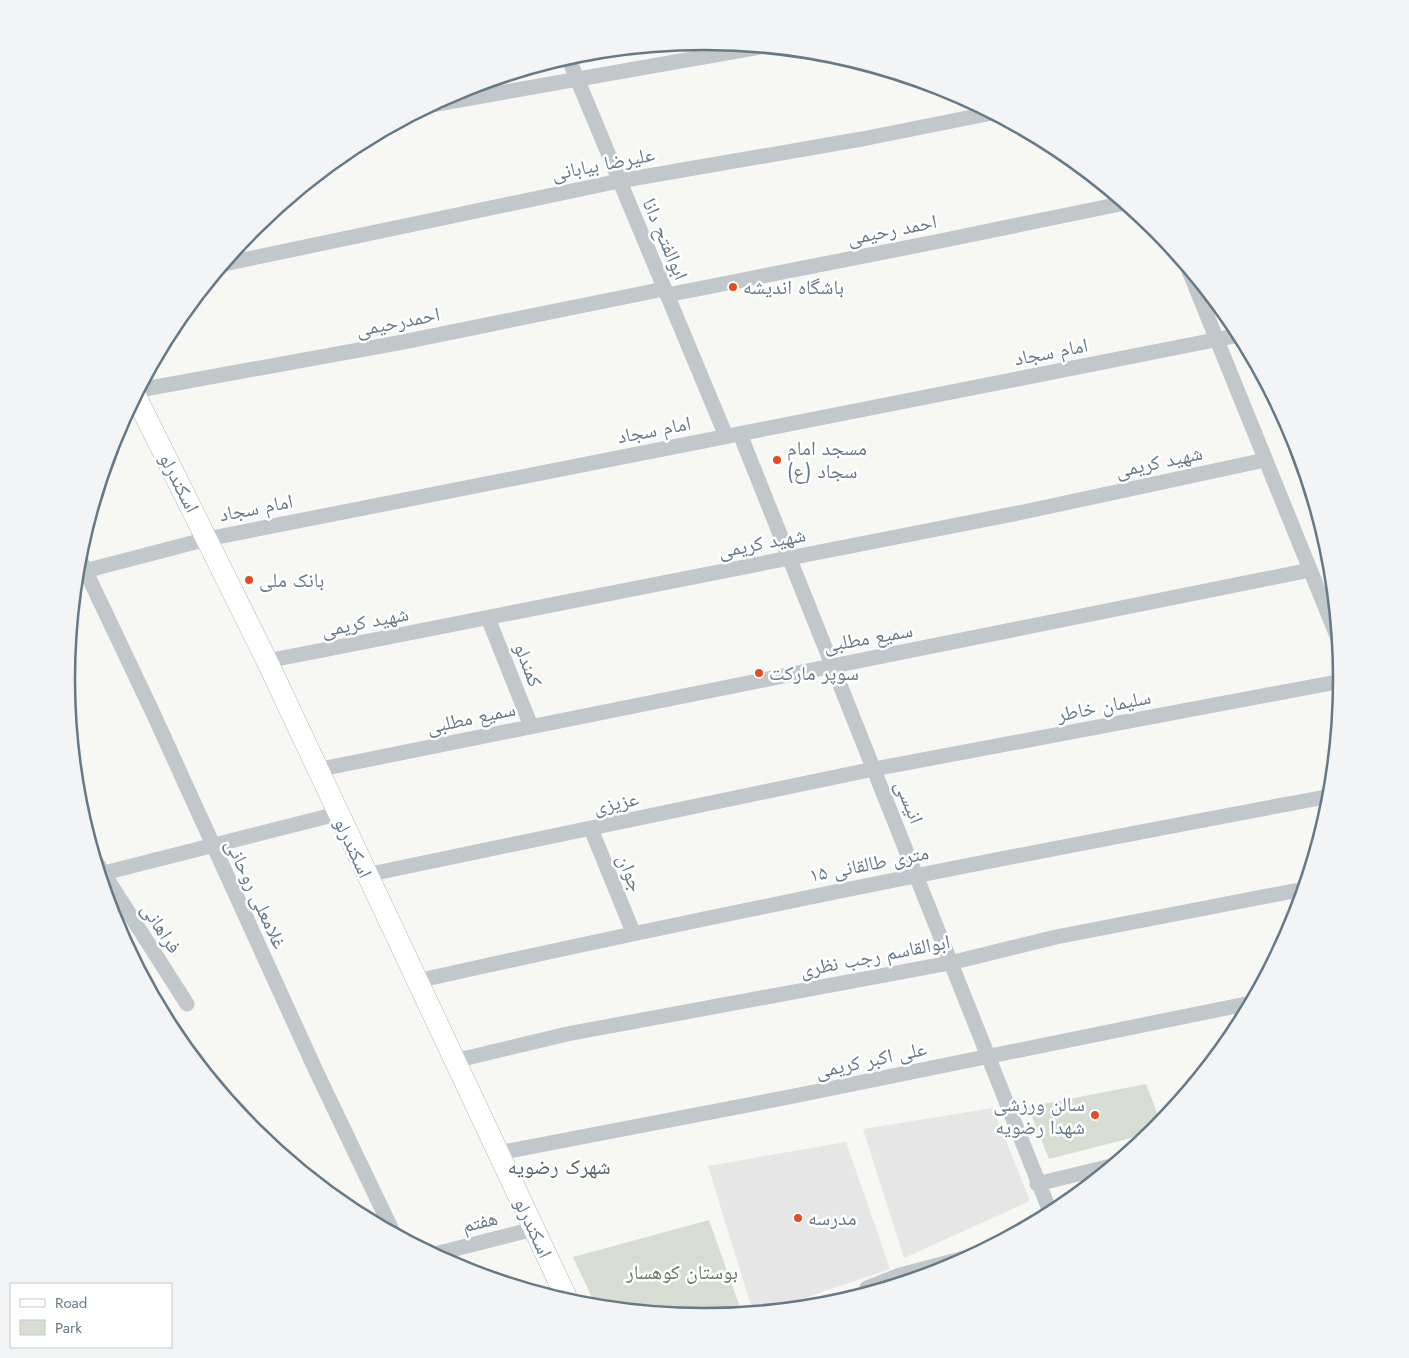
<svg xmlns="http://www.w3.org/2000/svg" width="1409" height="1358" font-family="Jost,'Noto Naskh Arabic',sans-serif">
<rect width="100%" height="100%" fill="#f7f7f4"/>
<path fill="#e5e6e5" d="M993,1108L1030,1201L904,1258L863,1129Z
M846,1142L890,1269L766,1311L753,1312L708,1166Z"/>
<path fill="#d7ddd3" d="M1146,1084L1161,1123L1154,1132L1049,1159L1028,1107Z
M709,1220L742,1313L704,1317L596,1306L573,1257Z"/>
<g fill="none" stroke-linecap="round" stroke-linejoin="round">
<defs>
<path id="secondary" d="M136,397L267,661L568,1301"/>
</defs>
<use href="#secondary" stroke="#b2b9be" stroke-width="22"/>
<path stroke="#babec0" stroke-width="2.5" stroke-dasharray="2.5 2.5" stroke-linecap="butt" d="M820,1305L854,1293"/>
<path stroke="#c2c7cb" stroke-width="15" d="M568,57L726,436
M431,105L760,47
M224,264L619,181L862,139L992,113
M1187,266L1339,641
M667,295L945,240L1125,203
M139,390L403,342L664,289
M740,434L1051,1214
M79,557L153,713L316,1071L393,1232
M77,573L207,539L1240,335
M488,618L531,726
M267,661L1023,512L1265,460
M316,770L1310,570
M591,829L633,932
M97,863L187,1004
M100,874L337,814
M366,875L874,769L1342,681
M417,981C720,913 1025,853 1331,796
M454,1061L567,1034L950,963L1056,937L1304,889
M498,1153L784,1098L1251,1003
M1037,1184L1111,1166
M435,1254L534,1229
M867,1288L900,1275L972,1256"/>
<use href="#secondary" stroke="#fff" stroke-width="21"/>
</g>
<g fill="#eb4921" stroke="#fff" stroke-width="2">
<circle cx="733" cy="287" r="5"/>
<circle cx="777" cy="460" r="5"/>
<circle cx="249" cy="580" r="5"/>
<circle cx="759" cy="673" r="5"/>
<circle cx="1095" cy="1115" r="5"/>
<circle cx="798" cy="1218" r="5"/>
</g>
<g text-anchor="middle" dominant-baseline="central" stroke-width="5" stroke-linejoin="round" paint-order="stroke">
<g font-size="20" fill="#657987" stroke="#fff">
<text transform="translate(603 164) rotate(-11)">علیرضا بیابانی</text>
<text transform="translate(892 230) rotate(-11)">احمد رحیمی</text>
<text transform="translate(665 239) rotate(67)">ابوالفتح دانا</text>
<text transform="translate(398 322) rotate(-11)">احمدرحیمی</text>
<text transform="translate(1051 352) rotate(-11)">امام سجاد</text>
<text transform="translate(654 430) rotate(-11)">امام سجاد</text>
<text transform="translate(1159 462) rotate(-12)">شهید کریمی</text>
<text transform="translate(179 483) rotate(63)">اسکندرلو</text>
<text transform="translate(256 508) rotate(-11)">امام سجاد</text>
<text transform="translate(762 543) rotate(-11)">شهید کریمی</text>
<text transform="translate(365 622) rotate(-11)">شهید کریمی</text>
<text transform="translate(868 638) rotate(-10)">سمیع مطلبی</text>
<text transform="translate(528 665) rotate(69)">کمندلو</text>
<text transform="translate(1104 706) rotate(-11)">سلیمان خاطر</text>
<text transform="translate(471 718) rotate(-12)">سمیع مطلبی</text>
<text transform="translate(909 802) rotate(68)">انیسی</text>
<text transform="translate(616 803) rotate(-12)">عزیزی</text>
<text transform="translate(353 848) rotate(65)">اسکندرلو</text>
<text transform="translate(869 864) rotate(-11)">۱۵ متری طالقانی</text>
<text transform="translate(630 873) rotate(68)">جوان</text>
<text transform="translate(256 894) rotate(65)">غلامعلی روحانی</text>
<text transform="translate(161 928) rotate(57)">فراهانی</text>
<text transform="translate(875 956) rotate(-11)">ابوالقاسم رجب نظری</text>
<text transform="translate(871 1060) rotate(-12)">علی اکبر کریمی</text>
<text transform="translate(480 1222) rotate(-14)">هفتم</text>
<text transform="translate(533 1228) rotate(65)">اسکندرلو</text>
</g>
<g font-size="20" fill="#657987" stroke="#fff" text-anchor="start">
<text x="743" y="287">باشگاه اندیشه</text>
<text x="787" y="448">مسجد امام<tspan x="787" dy="23">سجاد (ع)</tspan></text>
<text x="259" y="580">بانک ملی</text>
<text x="769" y="673">سوپر مارکت</text>
<text x="1085" y="1104" text-anchor="end">سالن ورزشی<tspan x="1085" dy="23">شهدا رضویه</tspan></text>
<text x="808" y="1218">مدرسه</text>
</g>
<g font-size="20" fill="#667860" stroke="#fff">
<text x="682" y="1272">بوستان کوهسار</text>
</g>
<g font-size="21" fill="#53616b" stroke="#fff">
<text x="559" y="1167">شهرک رضویه</text>
</g>
</g>
<path d="M0 0H1409V1358H0ZM75 679a629 629 0 1 1 1258 0a629 629 0 1 1-1258 0Z" fill="#f3f4f5" fill-rule="evenodd"/>
<path fill="none" stroke="#657987" stroke-width="2.5" d="M75 679a629 629 0 1 1 1258 0a629 629 0 1 1-1258 0Z"/>
<rect x="10" y="1283" width="162" height="65" fill="#ffffff" stroke="#c1c9cf"/>
<rect x="20" y="1299" width="25" height="8" fill="#ffffff" stroke="#c1c9cf"/>
<text x="55" y="1308" font-size="15" fill="#657987">Road</text>
<rect x="20" y="1320" width="25" height="15" fill="#d7ddd3" stroke="#c1c9cf"/>
<text x="55" y="1333" font-size="15" fill="#657987">Park</text>
</svg>
